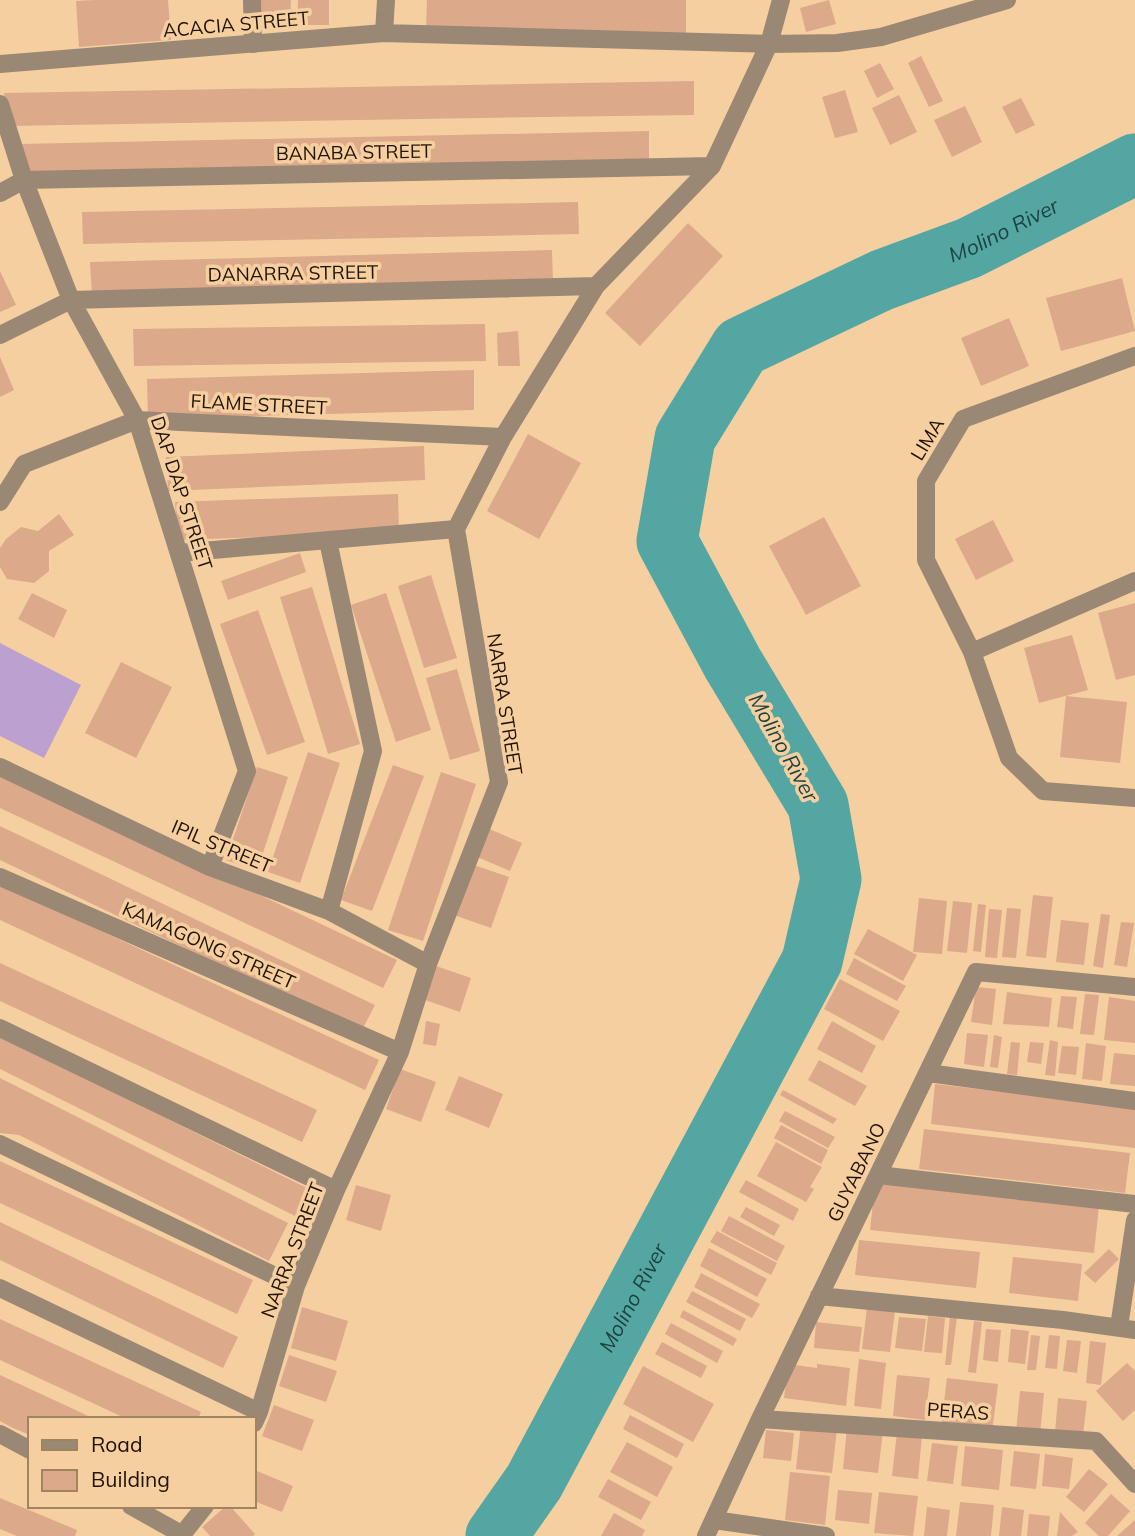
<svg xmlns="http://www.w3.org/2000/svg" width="1135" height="1536" font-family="Mulish,sans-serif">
<rect width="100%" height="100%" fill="#f6cfa1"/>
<path fill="#bca0cf" d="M0,643L81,685L44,758L0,736Z"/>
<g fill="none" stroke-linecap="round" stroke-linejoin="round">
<path stroke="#54a6a2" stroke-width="61" id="s1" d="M496,1536L534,1482L812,961L831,879L818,805L733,664L667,541L685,438L741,347L882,280L969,248L1135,164"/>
</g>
<path fill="#dca98a" d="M95,0H168L171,40L79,47L76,1Z
M260,0H291L290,21H260Z
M298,0H329V25H297Z
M427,0H686V33L426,29Z
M829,0L836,24L806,32L800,8Z
M921,56L943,101L929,107L908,63Z
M880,63L894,89L877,98L864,71Z
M694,81V115L544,117L8,126L4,93Z
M845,90L858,132L835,138L822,97Z
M899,95L917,132L890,145L872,108Z
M1021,98L1035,125L1016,134L1002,107Z
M965,106L982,142L952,157L934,120Z
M649,131V162L23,173L20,144Z
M578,202L579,234L83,244L82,212Z
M688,223L723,256L640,346L605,313Z
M552,250L553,283L92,294L90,262Z
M0,271L16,305L0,312Z
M1122,278L1135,331L1061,351L1046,298Z
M1009,318L1029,366L981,386L961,338Z
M485,324L486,361L134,366L133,329Z
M518,331L520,366H498L497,333Z
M0,357L14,390L0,397Z
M474,370V410L148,419L147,379Z
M528,434L581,463L539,539L487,511Z
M424,446L425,480L168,491L166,457Z
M398,494L399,532L177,540L175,502Z
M59,514L74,535L49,551V571L34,583L7,579L0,567V548L6,539L21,527L38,531Z
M824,517L861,586L806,615L769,546Z
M993,520L1014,561L976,580L955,539Z
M300,553L306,572L228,600L221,581Z
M431,575L457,658L424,668L398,586Z
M312,587L360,744L328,754L280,597Z
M32,593L67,610L54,638L18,619Z
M386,593L431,730L396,742L351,605Z
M1135,603V675L1116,680L1098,613Z
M258,610L305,742L267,755L220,624Z
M1072,635L1088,690L1039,703L1024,648Z
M121,662L172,687L136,758L85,733Z
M457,669L480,751L450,760L426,678Z
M1066,696L1127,702L1120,763L1060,757Z
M308,752L340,763L300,883L268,872Z
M393,765L424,776L372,911L341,900Z
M257,767L288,777L257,871L226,860Z
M0,772L397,960L383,988L0,808Z
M441,772L476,784L423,941L388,930Z
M0,826L375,1005L361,1032L0,860Z
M487,828L522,843L510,871L475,856Z
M468,863L509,877L491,928L451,914Z
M0,884L379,1060L365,1090L0,920Z
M1033,895L1053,897L1046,958L1026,956Z
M919,898L947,901L942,954L913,952Z
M953,901L972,903L967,953L947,951Z
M978,904L986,905L981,952L973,951Z
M1007,908L1021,909L1016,958L1002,957Z
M989,909L1002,910L997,958L985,957Z
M1101,914L1110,915L1103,968L1093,966Z
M1061,920L1089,923L1084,965L1056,962Z
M1121,922L1134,923L1127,967L1114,965Z
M868,929L917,955L903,981L854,954Z
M854,958L906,986L897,1001L846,974Z
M0,963L317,1110L302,1142L0,1001Z
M436,966L471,978L460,1012L425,1000Z
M840,979L900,1011L883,1041L824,1009Z
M976,987L996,989L992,1025L971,1022Z
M1007,992L1052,998L1049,1027L1003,1024Z
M1085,994L1099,995L1094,1035L1080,1034Z
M1061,996L1077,997L1073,1029L1057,1027Z
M1109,997L1135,1001V1043L1104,1040Z
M426,1021L440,1024L436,1046L423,1044Z
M832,1021L876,1046L862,1073L817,1049Z
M967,1033L988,1035L984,1067L964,1064Z
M994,1035L1002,1037L998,1068L990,1067Z
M0,1036L321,1195L307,1222L0,1069Z
M1050,1040L1058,1042L1055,1076L1045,1075Z
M1011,1042L1020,1043L1017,1075L1007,1074Z
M1030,1042L1044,1043L1041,1064L1027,1062Z
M1086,1043L1106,1046L1102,1081L1082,1079Z
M1062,1046L1079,1047L1076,1075L1058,1073Z
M1114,1053L1135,1055V1086L1110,1084Z
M819,1060L867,1086L855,1106L808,1080Z
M400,1069L436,1082L421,1122L386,1109Z
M459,1076L503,1094L489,1128L445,1110Z
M0,1078L288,1223L269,1261L19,1135L0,1133Z
M935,1084L1135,1107V1148L931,1124Z
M783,1090L837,1119L833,1124L780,1095Z
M785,1111L835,1137L828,1148L779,1121Z
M781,1125L828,1150L821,1164L774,1138Z
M924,1129L1130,1153L1125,1193L919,1169Z
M776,1142L822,1167L810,1187L814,1189L806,1202L757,1176Z
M0,1161L253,1280L237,1314L0,1203Z
M746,1180L799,1209L793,1221L739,1192Z
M875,1183L1099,1206L1094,1253L870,1230Z
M356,1185L391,1195L381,1231L346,1220Z
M746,1207L780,1225L774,1236L740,1217Z
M729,1216L785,1246L777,1261L721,1231Z
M0,1222L238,1337L223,1368L0,1260Z
M717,1231L777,1263L771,1275L710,1242Z
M859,1240L980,1252L976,1288L855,1275Z
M709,1248L767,1279L757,1297L700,1266Z
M1109,1249L1119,1259L1095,1283L1084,1273Z
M1013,1257L1082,1264L1078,1301L1009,1293Z
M701,1273L760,1304L752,1318L694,1287Z
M692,1291L746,1319L740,1331L686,1302Z
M302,1307L348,1321L336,1361L291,1348Z
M867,1307L895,1310L890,1352L862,1349Z
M683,1310L737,1339L733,1346L680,1317Z
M928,1316L945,1318L942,1353L924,1352Z
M950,1316L957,1317L951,1365H945Z
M899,1317L926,1319L922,1351L895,1348Z
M0,1319L201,1412L198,1419H127L0,1360Z
M974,1321L982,1322L976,1373L968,1372Z
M816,1322L862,1327L859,1352L814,1348Z
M671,1323L723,1351L717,1363L665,1334Z
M986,1329L1001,1330L998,1362L983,1360Z
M1011,1329L1029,1331L1025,1364L1008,1362Z
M1031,1335L1040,1336L1036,1370H1027Z
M1049,1335L1060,1336L1057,1369L1045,1368Z
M1067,1340L1081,1341L1077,1373L1063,1371Z
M1090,1341L1106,1343L1101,1385L1086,1383Z
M662,1342L707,1366L701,1378L655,1354Z
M289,1355L337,1371L326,1402L279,1386Z
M859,1359L886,1363L881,1409L854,1406Z
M1127,1363L1135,1371V1410L1123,1421L1096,1391Z
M788,1364L817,1368V1364L850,1368L846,1406L784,1398Z
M643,1366L714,1404L693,1442L623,1404Z
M0,1375L82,1413L93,1419H30V1435L13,1428L0,1421Z
M897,1375L930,1378L925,1420L893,1416Z
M947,1378L998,1384L992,1433L941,1427Z
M1020,1391L1044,1393L1040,1435L1016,1432Z
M1058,1398L1087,1401L1083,1435L1055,1432Z
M274,1405L314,1420L302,1451L262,1436Z
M630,1415L684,1444L677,1458L623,1429Z
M801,1425L837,1429L832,1473L796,1469Z
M847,1427L883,1431L878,1473L843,1469Z
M766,1430L794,1433L791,1461L763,1458Z
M897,1432L922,1435L918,1479L892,1476Z
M627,1442L673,1467L657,1497L610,1472Z
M932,1443L958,1446L953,1484L927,1481Z
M965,1446L1003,1450L999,1490L961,1486Z
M1014,1451L1040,1454L1036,1489L1010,1486Z
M1045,1454L1073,1458L1069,1489L1042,1486Z
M1089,1469L1108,1484L1084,1512L1066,1497Z
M257,1471L293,1486L282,1512L254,1501V1478Z
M790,1472L830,1476L825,1525L785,1520Z
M608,1479L651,1502L641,1520L598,1497Z
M838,1490L872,1493L869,1524L835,1520Z
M879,1492L918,1496L913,1536L874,1533Z
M1111,1494L1130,1511L1108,1536H1099L1085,1523Z
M0,1498L77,1530L75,1536H17L0,1529Z
M960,1502L994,1505L991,1536H956Z
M226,1506H230L255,1534L253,1536H210L202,1527Z
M927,1507L950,1510L947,1536H924Z
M1002,1507L1024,1510L1021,1536H999Z
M1060,1512L1078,1532L1072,1536H1057Z
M614,1513L645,1530L642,1536H601Z
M1029,1514L1050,1516L1048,1536H1027Z
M1135,1520V1536H1117Z"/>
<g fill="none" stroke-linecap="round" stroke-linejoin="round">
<path stroke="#9a8874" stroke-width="18" d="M252,0L253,44"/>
<path stroke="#9a8874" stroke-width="18" d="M384,33L386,0
M0,64L384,33L769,44L837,43L881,37L1007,0
M0,104L24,180L71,300L137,420L247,771L210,867
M0,193L24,180L712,166
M0,335L71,300L596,286
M1135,356L963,419L926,481V560L972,652L1009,758L1043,791L1135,798
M0,502L24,464L137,420L503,437
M328,541L373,751L329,911
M179,553L456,529
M972,652L1135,581
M0,767L210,867L329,911L428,964
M0,877L400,1052
M0,1028L336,1190
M928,1073L1135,1101
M0,1144L296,1286
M878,1175L1135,1204
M0,1288L259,1412
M819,1296L1063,1320L1135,1330
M1119,1327L1135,1220
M760,1419L1096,1441L1135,1484
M254,1423L259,1412L296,1286L336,1190L400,1052L428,964L499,782L456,529L503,437L596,286L712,166L769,44L781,0
M0,1434L30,1450
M131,1506L183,1535
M714,1520L826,1536
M181,1536L205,1506
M706,1536L760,1419L976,972L1135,987"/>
</g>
<g text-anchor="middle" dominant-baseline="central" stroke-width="7" stroke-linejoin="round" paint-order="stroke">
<g font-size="19" fill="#201303" stroke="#f6cfa1">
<text transform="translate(236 24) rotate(-5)">ACACIA STREET</text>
<text transform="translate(354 152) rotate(-1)">BANABA STREET</text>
<text transform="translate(293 273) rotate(-1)">DANARRA STREET</text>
<text transform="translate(259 404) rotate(3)">FLAME STREET</text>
<text transform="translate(927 439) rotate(-59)">LIMA</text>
<text transform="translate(182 493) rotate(72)">DAP DAP STREET</text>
<text transform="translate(505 704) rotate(81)">NARRA STREET</text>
<text transform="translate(222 846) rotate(23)">IPIL STREET</text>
<text transform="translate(209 945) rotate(24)">KAMAGONG STREET</text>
<text transform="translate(856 1172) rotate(-64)">GUYABANO</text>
<text transform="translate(292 1250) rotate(-69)">NARRA STREET</text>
<text transform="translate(958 1411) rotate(4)">PERAS</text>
</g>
<g font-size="21" font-style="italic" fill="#1c4341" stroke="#f6cfa1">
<text stroke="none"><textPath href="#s1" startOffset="1619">Molino River</textPath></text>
<text transform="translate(784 747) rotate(61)">Molino River</text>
<text stroke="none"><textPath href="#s1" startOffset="275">Molino River</textPath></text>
</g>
</g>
<rect x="28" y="1417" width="228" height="91" fill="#f6cfa1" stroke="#a08462" stroke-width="2"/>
<rect x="42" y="1440" width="35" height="10" fill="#9a8874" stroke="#a08462" stroke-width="2"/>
<text x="91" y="1452" font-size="21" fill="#201303">Road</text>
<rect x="42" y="1470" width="35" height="21" fill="#dca98a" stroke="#a08462" stroke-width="2"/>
<text x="91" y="1487" font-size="21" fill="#201303">Building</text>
</svg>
